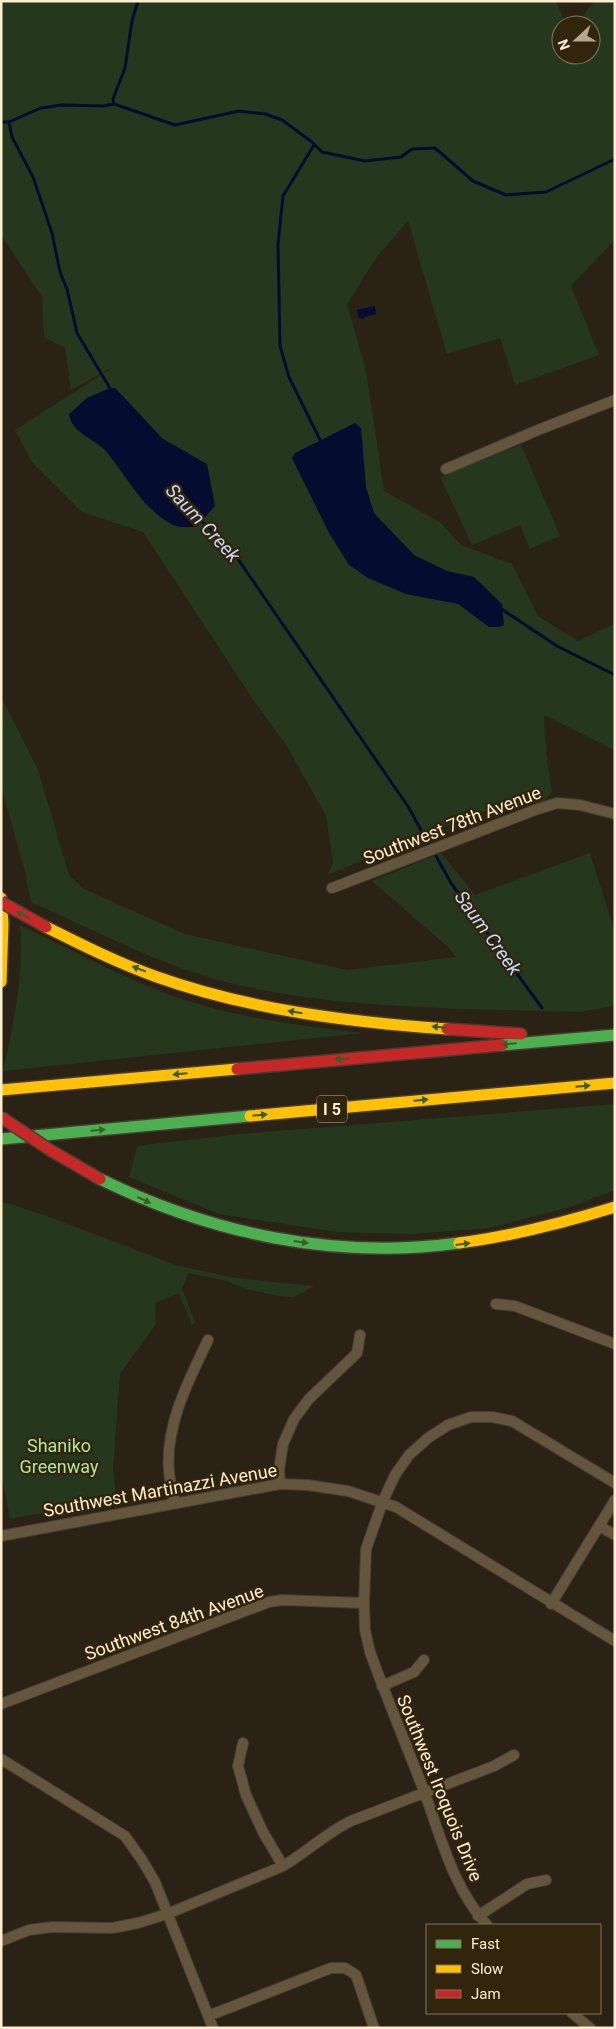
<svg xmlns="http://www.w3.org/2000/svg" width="616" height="2029" font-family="Roboto,sans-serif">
<rect width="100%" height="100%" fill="#2a2215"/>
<path fill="#25381d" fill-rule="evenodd" d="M1,1H556L566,25H561V55H591V25H576L594,1H615V240L571,286L599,355L515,385L500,338L447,354L408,221L378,255L347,304L366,371L384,491L440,522L461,545L512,564L538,616L578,641L615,624V754L612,749L544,715L546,753L552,793L537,807L531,794L449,825L327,875L333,863L326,816L285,743L256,704L143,532L82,512L31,461L15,430L115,366L71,390L65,348L44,337L42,297L1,235ZM115,388L163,439L206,464L145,504L105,450Z
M521,445L560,536L530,549L520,525L472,545L440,477Z
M1,697L38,770L69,875L84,889L185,934L347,970L456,957L448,947L372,881L441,853L475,895L590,853L615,933V1006L579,1012C466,1008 350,1010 239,985C166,969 99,932 31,902L24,867L1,786Z
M20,925C68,948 115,974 165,993C228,1017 296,1025 363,1033L3,1071C14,1022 24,975 20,925Z
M615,1104V1190L570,1207L490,1228L411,1234L337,1232L219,1214L129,1177L137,1146L239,1134Z
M1,1201L44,1215L176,1265L235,1278L314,1286C308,1289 299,1295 292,1297C282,1298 235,1287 227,1281L188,1273L182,1289L195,1322L192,1326L179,1293L155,1303L156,1324L120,1374L113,1467L116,1499L10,1519L1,1472Z"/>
<path fill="#040c30" d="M375,306L376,314L364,317V319L359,318L357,310Z
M110,388H115L163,439L207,464L215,506L196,527C189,527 179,528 173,525C142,509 128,477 106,451C95,439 71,433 69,414L87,398Z
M355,423L361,428L366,487L374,513L414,555L447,571L474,577L502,604L504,625L499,627H489L458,604L406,594L368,578L349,565L329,533L292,458L295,453Z"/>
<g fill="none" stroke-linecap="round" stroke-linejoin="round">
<path stroke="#040c30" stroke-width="3" d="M114,104L113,99L125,68L132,21L138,1
M1,122H9L41,108L62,105L103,106L114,104L175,125L239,111L265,114L282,120L312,142L322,152L365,161L401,157L412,149L435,148L473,181L506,195L546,192L615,159
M9,122L12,137L33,177L52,233L60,272L67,289L77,333L111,390
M314,145L283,196L278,244L280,346L289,377L322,444
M200,520L229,546L409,808L428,843
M500,608L557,646L615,675
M436,856L451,883L542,1008"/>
<defs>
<path id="street" d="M446,469L538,430L615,400
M332,888L535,810L557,803L580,805L615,814
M496,1304L515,1306L615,1344
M280,1484L279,1470L283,1444L294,1419L309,1399L357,1353L360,1335
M175,1503C173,1493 170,1482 169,1472C165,1425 188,1382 208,1340
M599,1526L615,1535
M1,1536L280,1484L307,1485L348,1491L396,1507L615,1641
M551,1604L615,1500
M382,1686L414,1672L424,1660
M1,1704L269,1602L282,1600L364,1603
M243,1743L238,1766L246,1795L263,1832L283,1866
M1,1759L125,1836L142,1860L155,1882L213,2028
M478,1916L527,1884L546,1880
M487,1925C453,1888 441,1837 424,1791C406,1744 387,1699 370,1652L365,1630L364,1603L366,1549L383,1501L395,1475L409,1455L428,1438L448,1425L471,1417H492L512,1421L615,1483
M1,1941L29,1930L52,1927L112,1928L138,1923L167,1914L283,1866C307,1852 326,1833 351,1821L494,1766L514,1755
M572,2013L590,2028
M208,2016L331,1968H345L356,1975L374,2028"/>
<path id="fast" d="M502,1045L615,1035
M1,1139L250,1116
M100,1179C212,1234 335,1260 459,1243"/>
<path id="slow" d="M1,898L3,924L1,982
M46,927C82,945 118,963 157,977C250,1010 349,1022 447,1029
M1,1090L237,1069
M250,1116L615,1083
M459,1243C513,1236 563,1223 615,1207"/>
<path id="jam" d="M447,1029L521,1034
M237,1069L502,1045"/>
</defs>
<use href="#street" stroke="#463d31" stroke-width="12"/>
<use href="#fast" stroke="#463d31" stroke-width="14"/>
<use href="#slow" stroke="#463d31" stroke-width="14"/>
<use href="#jam" stroke="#463d31" stroke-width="14"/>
<use href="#street" stroke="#63563c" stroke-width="10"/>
<use href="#fast" stroke="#4caf50" stroke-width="11"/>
<use href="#slow" stroke="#ffc107" stroke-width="11"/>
<use href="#jam" stroke="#c62828" stroke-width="11"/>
<defs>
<path id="jam-bridge" d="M1,902L46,927
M1,1117L50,1150L100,1179"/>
</defs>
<use href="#jam-bridge" stroke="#463d31" stroke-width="14" stroke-linecap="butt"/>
<use href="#jam-bridge" stroke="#c62828" stroke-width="11"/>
</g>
<defs><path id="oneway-solid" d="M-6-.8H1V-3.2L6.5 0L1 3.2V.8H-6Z" transform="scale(1.25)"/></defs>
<g fill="#3c5c28">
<use href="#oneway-solid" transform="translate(23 915) rotate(-151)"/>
<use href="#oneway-solid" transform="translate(139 969) rotate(-159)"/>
<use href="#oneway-solid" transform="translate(295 1012) rotate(-171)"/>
<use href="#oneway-solid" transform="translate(439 1027) rotate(-175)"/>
<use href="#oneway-solid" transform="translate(509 1044) rotate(175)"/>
<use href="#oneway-solid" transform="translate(342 1059) rotate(175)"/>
<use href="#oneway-solid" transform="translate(180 1074) rotate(175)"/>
<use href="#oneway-solid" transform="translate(583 1086) rotate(-5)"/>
<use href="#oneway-solid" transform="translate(421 1100) rotate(-5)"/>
<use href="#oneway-solid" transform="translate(260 1115) rotate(-5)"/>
<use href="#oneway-solid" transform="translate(98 1130) rotate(-5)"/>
<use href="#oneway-solid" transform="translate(144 1200) rotate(25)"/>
<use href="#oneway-solid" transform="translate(301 1242) rotate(8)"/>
<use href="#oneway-solid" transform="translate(463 1244) rotate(-7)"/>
</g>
<g text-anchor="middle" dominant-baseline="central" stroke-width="5" stroke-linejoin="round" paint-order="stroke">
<rect fill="#32250d" stroke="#c1b196" stroke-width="1" x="317" y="1095.5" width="30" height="27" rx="4"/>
<g font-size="16" font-weight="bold" fill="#feedd0">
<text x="332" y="1109">I 5</text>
</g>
<g font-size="18" fill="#feedd0" stroke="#32250d">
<text transform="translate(452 825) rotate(-21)">Southwest 78th Avenue</text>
<text transform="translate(160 1490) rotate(-10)">Southwest Martinazzi Avenue</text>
<text transform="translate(174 1622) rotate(-20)">Southwest 84th Avenue</text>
<text transform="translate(440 1788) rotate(68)">Southwest Iroquois Drive</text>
</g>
<g font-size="18" fill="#aae59d" stroke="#32250d">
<text x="59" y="1445">Shaniko<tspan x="59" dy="21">Greenway</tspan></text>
</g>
<g font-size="19" font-style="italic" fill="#c5d8f6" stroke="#32250d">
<text transform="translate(203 523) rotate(47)">Saum Creek</text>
<text transform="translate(488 933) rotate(54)">Saum Creek</text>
</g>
</g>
<rect width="616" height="2029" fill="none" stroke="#feedd0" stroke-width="5"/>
<rect x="426" y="1924" width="175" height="90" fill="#32250d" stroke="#84755b"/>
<rect x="436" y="1940" width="25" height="8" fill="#4caf50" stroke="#84755b"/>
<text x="471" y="1949" font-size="15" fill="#feedd0">Fast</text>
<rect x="436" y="1965" width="25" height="8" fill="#ffc107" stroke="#84755b"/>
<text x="471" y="1974" font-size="15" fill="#feedd0">Slow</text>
<rect x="436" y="1990" width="25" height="8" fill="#c62828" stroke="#84755b"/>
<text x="471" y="1999" font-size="15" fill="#feedd0">Jam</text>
<g transform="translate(576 40) rotate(249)"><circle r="24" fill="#32250d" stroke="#84755b"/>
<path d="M0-4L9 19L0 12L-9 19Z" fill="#b4a68f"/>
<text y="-8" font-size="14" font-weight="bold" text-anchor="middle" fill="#feedd0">N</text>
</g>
</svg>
